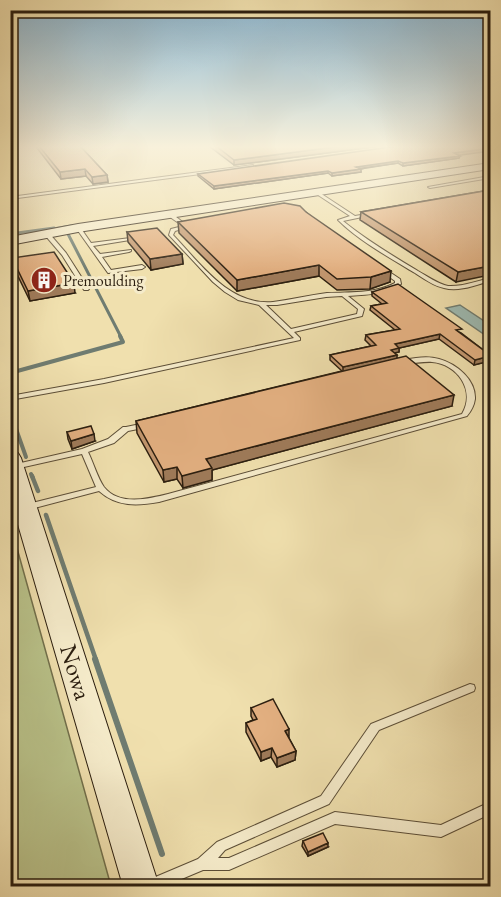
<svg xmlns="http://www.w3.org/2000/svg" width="501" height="897" font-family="'EB Garamond',serif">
<rect width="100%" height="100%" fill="#f0e0ae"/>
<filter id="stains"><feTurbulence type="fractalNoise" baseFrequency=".00333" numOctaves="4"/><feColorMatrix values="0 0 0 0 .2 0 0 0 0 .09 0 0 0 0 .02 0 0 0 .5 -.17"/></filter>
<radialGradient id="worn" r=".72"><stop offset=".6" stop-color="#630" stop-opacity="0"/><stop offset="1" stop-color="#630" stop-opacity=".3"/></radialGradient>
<path fill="#b9c28a" stroke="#72704c" stroke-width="1.5" d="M10,523L111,886H11Z"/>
<path fill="#9dbbb3" stroke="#6f7c71" stroke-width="1.5" d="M460,305L490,325V334L485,335L446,308Z"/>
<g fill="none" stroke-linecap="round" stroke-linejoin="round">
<path stroke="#6f7c71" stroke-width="2" d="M62,227L74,225
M42,230L63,227"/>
<path stroke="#6f7c71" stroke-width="3" d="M67,232L121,337
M10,234L54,228"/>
<path stroke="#6f7c71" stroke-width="4" d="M10,373L123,342L120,336
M10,412L26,457
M31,474L33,478"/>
<path stroke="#6f7c71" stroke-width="4.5" d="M32,476L38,491
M46,515L96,660"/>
<path stroke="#6f7c71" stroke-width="6" d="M95,659L162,854"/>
<defs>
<path id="lane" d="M253,165L254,167L10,199V197Z
M490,176V178L430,188L428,187Z
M315,191H317L355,216L372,213V215L343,221C366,240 393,256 418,271C427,276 438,284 448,286C462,287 477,281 490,278V281C476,285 459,292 444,288C434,286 424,279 415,273C390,258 358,240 338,220L350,216L315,193Z
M167,213H171L189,227L175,231L173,235C200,263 229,306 273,302C291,300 309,295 327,293C350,292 374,294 395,283V281L380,270V268L382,267L400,279L401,284C386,294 366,295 348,296L364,309L362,316L294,332L300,338V340L104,383L10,400V396L104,379L294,338L259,305L238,300L225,292L213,282L169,235L171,229L183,226L167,215ZM342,296L358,309L357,314L291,329L266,305H277L326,297Z
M76,227H80L91,243L138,237V238L136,239L93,246L100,254L131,250V251L129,252L102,257L111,270L142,265L145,267L142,269L108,273L76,228Z
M44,232H48L66,253L89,289L88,290H84L62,255L44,234Z
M416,358C424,357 432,357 439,359C457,364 476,380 475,399C474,406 471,411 467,416L159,502C137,506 117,507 99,491L27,510L23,507L24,505L96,487L82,454L15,469L11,467L12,465L82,449L108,439L123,427H126L145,423L149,425L148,427L128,431L114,443L88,452C93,462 98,479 104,487C119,506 148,499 168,494L462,414C476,390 457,364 432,362C421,361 407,366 399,362L402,360Z
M470,684L474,685L475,688L474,691L379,730L329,804L225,850L218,858H229L335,812L441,825L490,802V814L441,837L335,824L229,870H203L165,886H145L146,881L198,859L217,842L321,796L371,724Z"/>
<path id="secondary" d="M490,163V169L78,232L10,245V237L78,224Z
M10,452L18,453L21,458L159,886H123L10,497Z"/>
</defs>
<use href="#lane" stroke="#5c4e37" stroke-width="2"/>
<use href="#secondary" stroke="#2b1e0f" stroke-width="2"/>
<use href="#lane" fill="#f5ebca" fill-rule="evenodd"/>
<use href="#secondary" fill="#f5ebca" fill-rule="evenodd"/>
</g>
<path fill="#c3976f" stroke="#2b1e0f" stroke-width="1.5" d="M37,146H80L107,175L108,182L93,184L86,176L61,179L37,148Z
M209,146H380L234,165Z
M459,155L460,156L459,158L403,166L398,163L360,169L361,172L332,176L328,173L214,189L198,176V174Z
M490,190L456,282L360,220L361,212Z
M306,212L390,282L370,289L337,290L319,276L237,291L179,233L178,222Z
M127,232L182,254L183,264L151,270L128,242Z
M12,258L75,293L30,301L14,268Z
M372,292L461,333L490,355V361L474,365L439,339L399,348V352L395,353L397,358L452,406L212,470V480L183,488L177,479L164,482L137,433L136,421L342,371L330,360V355L371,346L365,340L366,335L395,330L370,310L371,306L382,304L372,296Z
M67,432L95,441L72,449L68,439Z
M251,708L289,738L296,751L295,760L277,767L271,757L261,761L246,732V723L253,720L251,716Z
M303,841L328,847L308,856L302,846Z"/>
<path fill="#9f7b5a" stroke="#2b1e0f" stroke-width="1.5" d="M342,146H380L234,165V160Z
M490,148V151L454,156V153Z
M460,156L459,158L403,166V163Z
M398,161V163L356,169V167Z
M85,169L86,176L61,179L60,172Z
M361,169V172L332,176V173Z
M328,171V173L214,189V186Z
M107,175L108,182L93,184L92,177Z
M182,254L183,264L151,270L150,259Z
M319,265V276L237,291V280Z
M490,266V275L456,282L458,272Z
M391,271L390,282L370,289L371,277Z
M74,283L75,293L30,301L28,291Z
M440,334L439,339L399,348V352L390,354L391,350L395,344Z
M397,355V359L343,372V367Z
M490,356V361L474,365L475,360Z
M454,395L452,406L212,470V480L183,488L182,476L206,459Z
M94,434L95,441L72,449L71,441Z
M177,467V479L164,482L163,470Z
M289,729V738L285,731Z
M272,748L271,757L261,761V752Z
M296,751L295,760L277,767V758Z
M328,843V847L308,856V852Z"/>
<path fill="#e3b081" stroke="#2b1e0f" stroke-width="1.5" d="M39,146H80L107,175L92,177L85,169L60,172Z
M216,146H342L234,160Z
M397,146H490V148L454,153L460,156L403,163L398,161L356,167L361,169L332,173L328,171L214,186L198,174Z
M490,190V266L458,272L361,212Z
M284,203L300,206L306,212L391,271L371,277L337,279L319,265L237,280L178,222Z
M157,228L182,254L150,259L127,232Z
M54,252L74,283L28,291L12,258Z
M398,284L462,329L456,330L490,355V356L475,360L440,334L395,344L399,348L391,350L397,355L343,367L330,355L376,345L366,335L400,329L371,306L387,303L372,292Z
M406,356L454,395L206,459L212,468L182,476L177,467L163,470L136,421Z
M91,426L94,434L71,441L67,432Z
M273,699L289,729L285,731L296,751L277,758L272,748L261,752L246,723L257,719L251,708Z
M323,833L328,843L308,852L303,841Z
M421,880L425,886H409Z"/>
<linearGradient id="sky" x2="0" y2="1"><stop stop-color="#8ab7d3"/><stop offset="0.54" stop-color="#f8f1db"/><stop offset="1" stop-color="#f8f1db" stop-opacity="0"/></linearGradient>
<rect width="501" height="272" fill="url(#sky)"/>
<defs>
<symbol id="building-disc" viewBox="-11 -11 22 22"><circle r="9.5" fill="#8f2418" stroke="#f5ebca"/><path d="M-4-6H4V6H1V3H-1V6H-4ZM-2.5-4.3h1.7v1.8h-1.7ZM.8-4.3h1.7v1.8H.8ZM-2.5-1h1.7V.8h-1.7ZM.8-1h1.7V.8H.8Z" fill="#fff"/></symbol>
</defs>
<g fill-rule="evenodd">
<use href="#building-disc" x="29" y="265" width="30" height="30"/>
</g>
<g text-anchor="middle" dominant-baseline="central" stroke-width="6" stroke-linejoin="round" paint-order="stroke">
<g font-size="16" fill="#2b1e0f" stroke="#f5ebca" text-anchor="start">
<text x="63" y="280">Premoulding</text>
</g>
<g font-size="24" fill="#2b1e0f" stroke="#f5ebca">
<text transform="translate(76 672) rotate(73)">Nowa</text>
</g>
</g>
<rect width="501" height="897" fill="none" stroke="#f0e0ae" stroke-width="36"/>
<rect x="12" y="12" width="477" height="873" fill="none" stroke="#2b1e0f" stroke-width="3"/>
<rect x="18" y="18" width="465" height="861" fill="none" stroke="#2b1e0f" stroke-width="1.5"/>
<rect width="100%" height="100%" filter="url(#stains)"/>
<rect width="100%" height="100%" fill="url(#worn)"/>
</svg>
